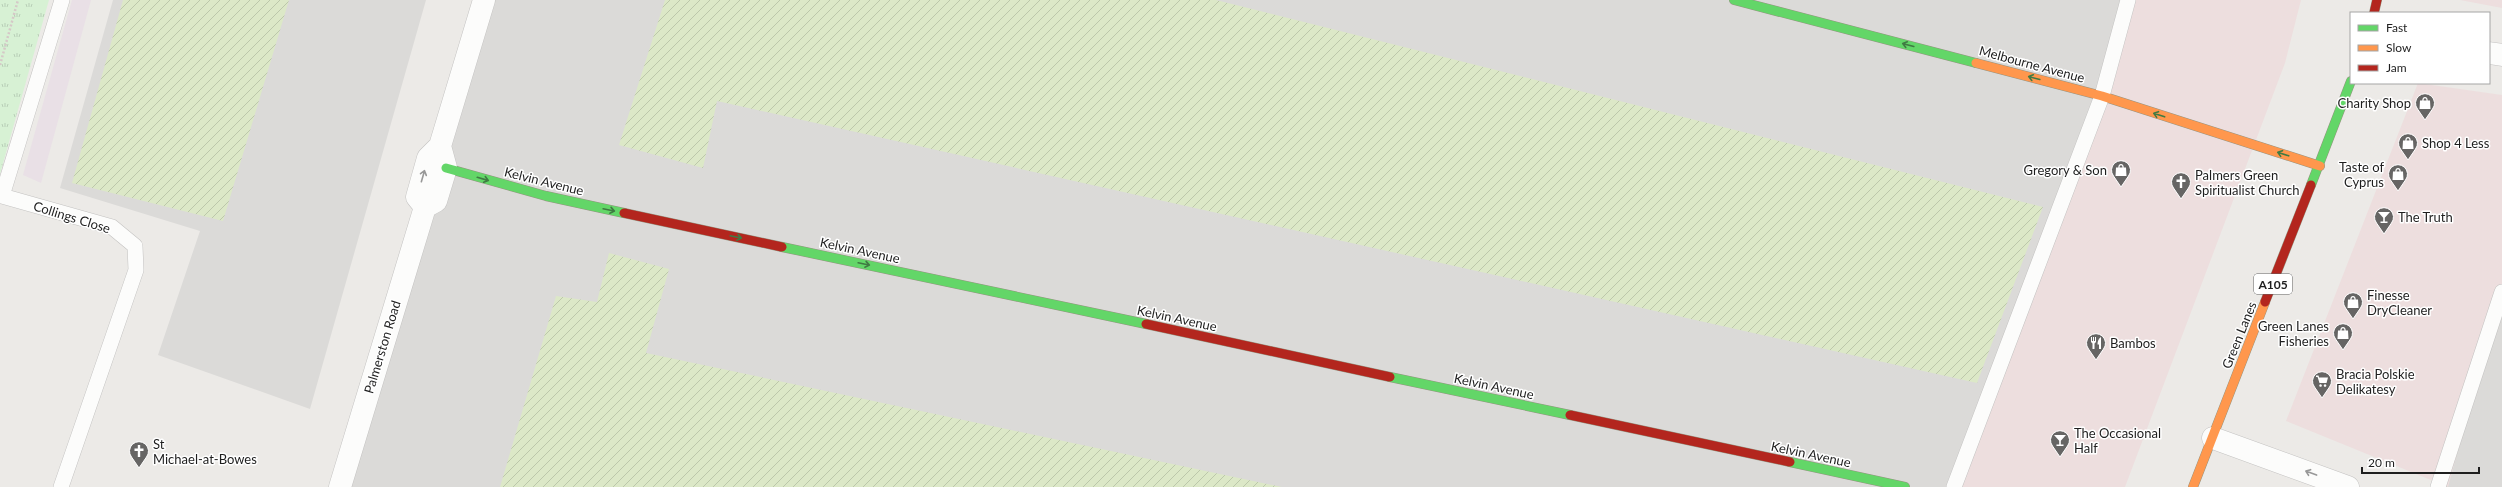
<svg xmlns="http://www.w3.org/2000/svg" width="2502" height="487" font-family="Lato,sans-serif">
<defs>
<pattern id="park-tufts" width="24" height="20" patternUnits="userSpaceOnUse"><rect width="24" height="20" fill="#d7f1d4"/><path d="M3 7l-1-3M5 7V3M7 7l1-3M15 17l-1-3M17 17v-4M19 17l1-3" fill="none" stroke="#b8ceb6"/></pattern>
<pattern id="garden-furrows" width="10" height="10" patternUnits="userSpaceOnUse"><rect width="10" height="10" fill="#dce8c7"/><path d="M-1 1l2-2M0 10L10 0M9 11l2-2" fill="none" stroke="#bcc7aa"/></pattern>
</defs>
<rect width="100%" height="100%" fill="#eceae7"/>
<path fill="#dbdad8" d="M113,0H426L310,409L158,355L200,231L60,188Z
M484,0H2128L2102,96L1954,487H342Z
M2502,298V487H2433Z"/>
<path fill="#eddede" d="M2128,0H2301L2285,63L2125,487H1954L2102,96Z
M2460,0H2502V8Z
M2418,83L2502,95V289L2448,487L2286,421Z"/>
<path fill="#e9e0e6" d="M72,0H91L41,183L23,175Z"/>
<path fill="url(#park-tufts)" d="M0,0H49L0,174Z"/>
<path fill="url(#garden-furrows)" d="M123,0H289L223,221L72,183Z
M665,0H1216L2043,207L1977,383L717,101L703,168L619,145Z
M609,253L669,269L646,353L1282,487H500L556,296L597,302Z"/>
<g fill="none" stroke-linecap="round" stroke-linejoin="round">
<defs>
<path id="lane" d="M61,487L136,270L135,246L112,227L2,196L62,0
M1954,487L2102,96L2128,0
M2438,487L2502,292"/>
<path id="street" d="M2489,53L2502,55
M425,207L417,197L428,158L440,146L484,0
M2213,438L2348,487
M340,487L425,207L436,201L446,168L440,146"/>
<path id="fast" d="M1734,0L1976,63
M446,168L546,196L624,213
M2311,185L2351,81
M782,247L1146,324
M1390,377L1570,415
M1790,462L1905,487"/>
<path id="slow" d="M1976,63L2102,96L2320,166
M2193,487L2265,302"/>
<path id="jam" d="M2374,13L2377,0
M624,213L782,247
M2265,302L2311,185
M1146,324L1390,377
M1570,415L1790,462"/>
</defs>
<use href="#lane" stroke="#c3c2c1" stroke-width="16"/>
<use href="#street" stroke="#c3c2c1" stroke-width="23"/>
<use href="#fast" stroke="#959480" stroke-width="10"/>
<use href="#slow" stroke="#959480" stroke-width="10"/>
<use href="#jam" stroke="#959480" stroke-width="10"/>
<path stroke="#d5c8c7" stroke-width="2.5" stroke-dasharray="2 2" stroke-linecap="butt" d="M0,65L18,0"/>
<use href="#lane" stroke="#fcfcfb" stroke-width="15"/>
<use href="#street" stroke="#fcfcfb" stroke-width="22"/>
<use href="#fast" stroke="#63d668" stroke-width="9"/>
<use href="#slow" stroke="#ff974d" stroke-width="9"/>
<use href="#jam" stroke="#b3261e" stroke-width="9"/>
</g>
<defs><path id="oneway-shaft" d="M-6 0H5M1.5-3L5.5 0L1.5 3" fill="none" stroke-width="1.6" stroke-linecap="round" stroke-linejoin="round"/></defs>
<g stroke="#407a43">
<use href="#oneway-shaft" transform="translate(1908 45) rotate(-165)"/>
<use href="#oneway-shaft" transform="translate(2034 78) rotate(-165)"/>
<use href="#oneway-shaft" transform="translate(2159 115) rotate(-162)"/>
<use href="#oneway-shaft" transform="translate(2283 154) rotate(-162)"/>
<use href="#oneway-shaft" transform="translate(483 179) rotate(16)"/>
<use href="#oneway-shaft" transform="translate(609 210) rotate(12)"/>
<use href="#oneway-shaft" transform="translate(736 237) rotate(12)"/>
<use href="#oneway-shaft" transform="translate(864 264) rotate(12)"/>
</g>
<g stroke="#989898">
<use href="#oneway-shaft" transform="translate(423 176) rotate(-74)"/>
<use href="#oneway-shaft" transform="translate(2311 473) rotate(-160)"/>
</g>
<defs>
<symbol id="shop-pin" viewBox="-11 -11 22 30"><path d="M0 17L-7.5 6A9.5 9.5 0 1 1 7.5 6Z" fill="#666564" stroke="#fff"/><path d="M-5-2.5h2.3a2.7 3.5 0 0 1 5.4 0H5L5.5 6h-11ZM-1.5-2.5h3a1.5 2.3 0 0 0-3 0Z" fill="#fff"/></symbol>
<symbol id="church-pin" viewBox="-11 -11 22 30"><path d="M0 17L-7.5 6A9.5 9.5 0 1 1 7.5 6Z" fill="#666564" stroke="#fff"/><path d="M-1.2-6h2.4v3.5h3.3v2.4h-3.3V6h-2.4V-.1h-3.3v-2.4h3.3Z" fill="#fff"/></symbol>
<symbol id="bar-pin" viewBox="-11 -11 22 30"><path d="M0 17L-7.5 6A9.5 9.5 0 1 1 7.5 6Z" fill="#666564" stroke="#fff"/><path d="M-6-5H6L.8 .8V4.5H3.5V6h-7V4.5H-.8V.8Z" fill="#fff"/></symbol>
<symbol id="restaurant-pin" viewBox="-11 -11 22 30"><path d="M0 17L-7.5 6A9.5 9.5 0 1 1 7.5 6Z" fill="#666564" stroke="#fff"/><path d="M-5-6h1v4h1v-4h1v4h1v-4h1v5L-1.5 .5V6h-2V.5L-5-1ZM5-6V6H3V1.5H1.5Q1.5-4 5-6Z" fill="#fff"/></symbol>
<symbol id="supermarket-pin" viewBox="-11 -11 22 30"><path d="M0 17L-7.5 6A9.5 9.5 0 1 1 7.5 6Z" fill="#666564" stroke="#fff"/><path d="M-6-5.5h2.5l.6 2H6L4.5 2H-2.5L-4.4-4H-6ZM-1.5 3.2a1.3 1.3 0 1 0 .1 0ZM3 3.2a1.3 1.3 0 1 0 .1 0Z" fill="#fff"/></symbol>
</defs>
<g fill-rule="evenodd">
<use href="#shop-pin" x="2414" y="92" width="22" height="30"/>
<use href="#shop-pin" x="2397" y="132" width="22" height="30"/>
<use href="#shop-pin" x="2110" y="159" width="22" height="30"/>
<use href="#shop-pin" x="2387" y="163" width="22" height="30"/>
<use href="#church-pin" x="2170" y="171" width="22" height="30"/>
<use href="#bar-pin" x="2373" y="206" width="22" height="30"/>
<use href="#shop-pin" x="2342" y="291" width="22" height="30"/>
<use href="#shop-pin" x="2332" y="322" width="22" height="30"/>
<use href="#restaurant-pin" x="2085" y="332" width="22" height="30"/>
<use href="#supermarket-pin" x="2311" y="370" width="22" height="30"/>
<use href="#bar-pin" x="2049" y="429" width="22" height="30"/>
<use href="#church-pin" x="128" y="440" width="22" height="30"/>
</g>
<g text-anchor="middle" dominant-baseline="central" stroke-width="3" stroke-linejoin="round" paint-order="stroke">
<rect fill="#fff" stroke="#626262" stroke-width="1" x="2254" y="274" width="38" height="20" rx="3"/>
<g font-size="12" font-weight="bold" fill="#1e1e1e">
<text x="2273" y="284">A105</text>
</g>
<g font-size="13" fill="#1e1e1e" stroke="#fff">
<text transform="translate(2032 64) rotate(15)">Melbourne Avenue</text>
<text transform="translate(544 181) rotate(14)">Kelvin Avenue</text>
<text transform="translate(72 217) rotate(17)">Collings Close</text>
<text transform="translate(860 250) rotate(12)">Kelvin Avenue</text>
<text transform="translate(1177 318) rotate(12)">Kelvin Avenue</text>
<text transform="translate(2239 335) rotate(-68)">Green Lanes</text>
<text transform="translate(382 347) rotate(-73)">Palmerston Road</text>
<text transform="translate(1494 386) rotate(12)">Kelvin Avenue</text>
<text transform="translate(1811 454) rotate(12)">Kelvin Avenue</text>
</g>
<g font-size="13" fill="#1e1e1e" stroke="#fff" text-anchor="start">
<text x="2411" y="103" text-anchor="end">Charity Shop</text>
<text x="2422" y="143">Shop 4 Less</text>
<text x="2384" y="167" text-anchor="end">Taste of<tspan x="2384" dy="15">Cyprus</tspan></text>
<text x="2107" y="170" text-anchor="end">Gregory &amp; Son</text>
<text x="2195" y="175">Palmers Green<tspan x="2195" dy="15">Spiritualist Church</tspan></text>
<text x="2398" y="217">The Truth</text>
<text x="2367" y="295">Finesse<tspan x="2367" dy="15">DryCleaner</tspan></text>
<text x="2329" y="326" text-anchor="end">Green Lanes<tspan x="2329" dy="15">Fisheries</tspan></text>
<text x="2110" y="343">Bambos</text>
<text x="2336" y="374">Bracia Polskie<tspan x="2336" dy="15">Delikatesy</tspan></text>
<text x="2074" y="433">The Occasional<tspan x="2074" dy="15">Half</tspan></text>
<text x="153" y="444">St<tspan x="153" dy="15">Michael-at-Bowes</tspan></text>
</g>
</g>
<rect x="2350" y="12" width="140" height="72" fill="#ffffff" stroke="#a5a5a5"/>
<rect x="2358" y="25" width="20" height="6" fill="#63d668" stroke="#a5a5a5"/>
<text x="2386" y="32" font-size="12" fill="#1e1e1e">Fast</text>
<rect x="2358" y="45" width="20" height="6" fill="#ff974d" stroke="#a5a5a5"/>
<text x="2386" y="52" font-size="12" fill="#1e1e1e">Slow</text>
<rect x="2358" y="65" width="20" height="6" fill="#b3261e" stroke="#a5a5a5"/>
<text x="2386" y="72" font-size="12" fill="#1e1e1e">Jam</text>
<path d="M2362 467v6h117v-6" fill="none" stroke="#1e1e1e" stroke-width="2"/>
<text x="2368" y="467" font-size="12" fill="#1e1e1e" stroke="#ffffff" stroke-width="3" paint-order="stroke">20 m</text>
</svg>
